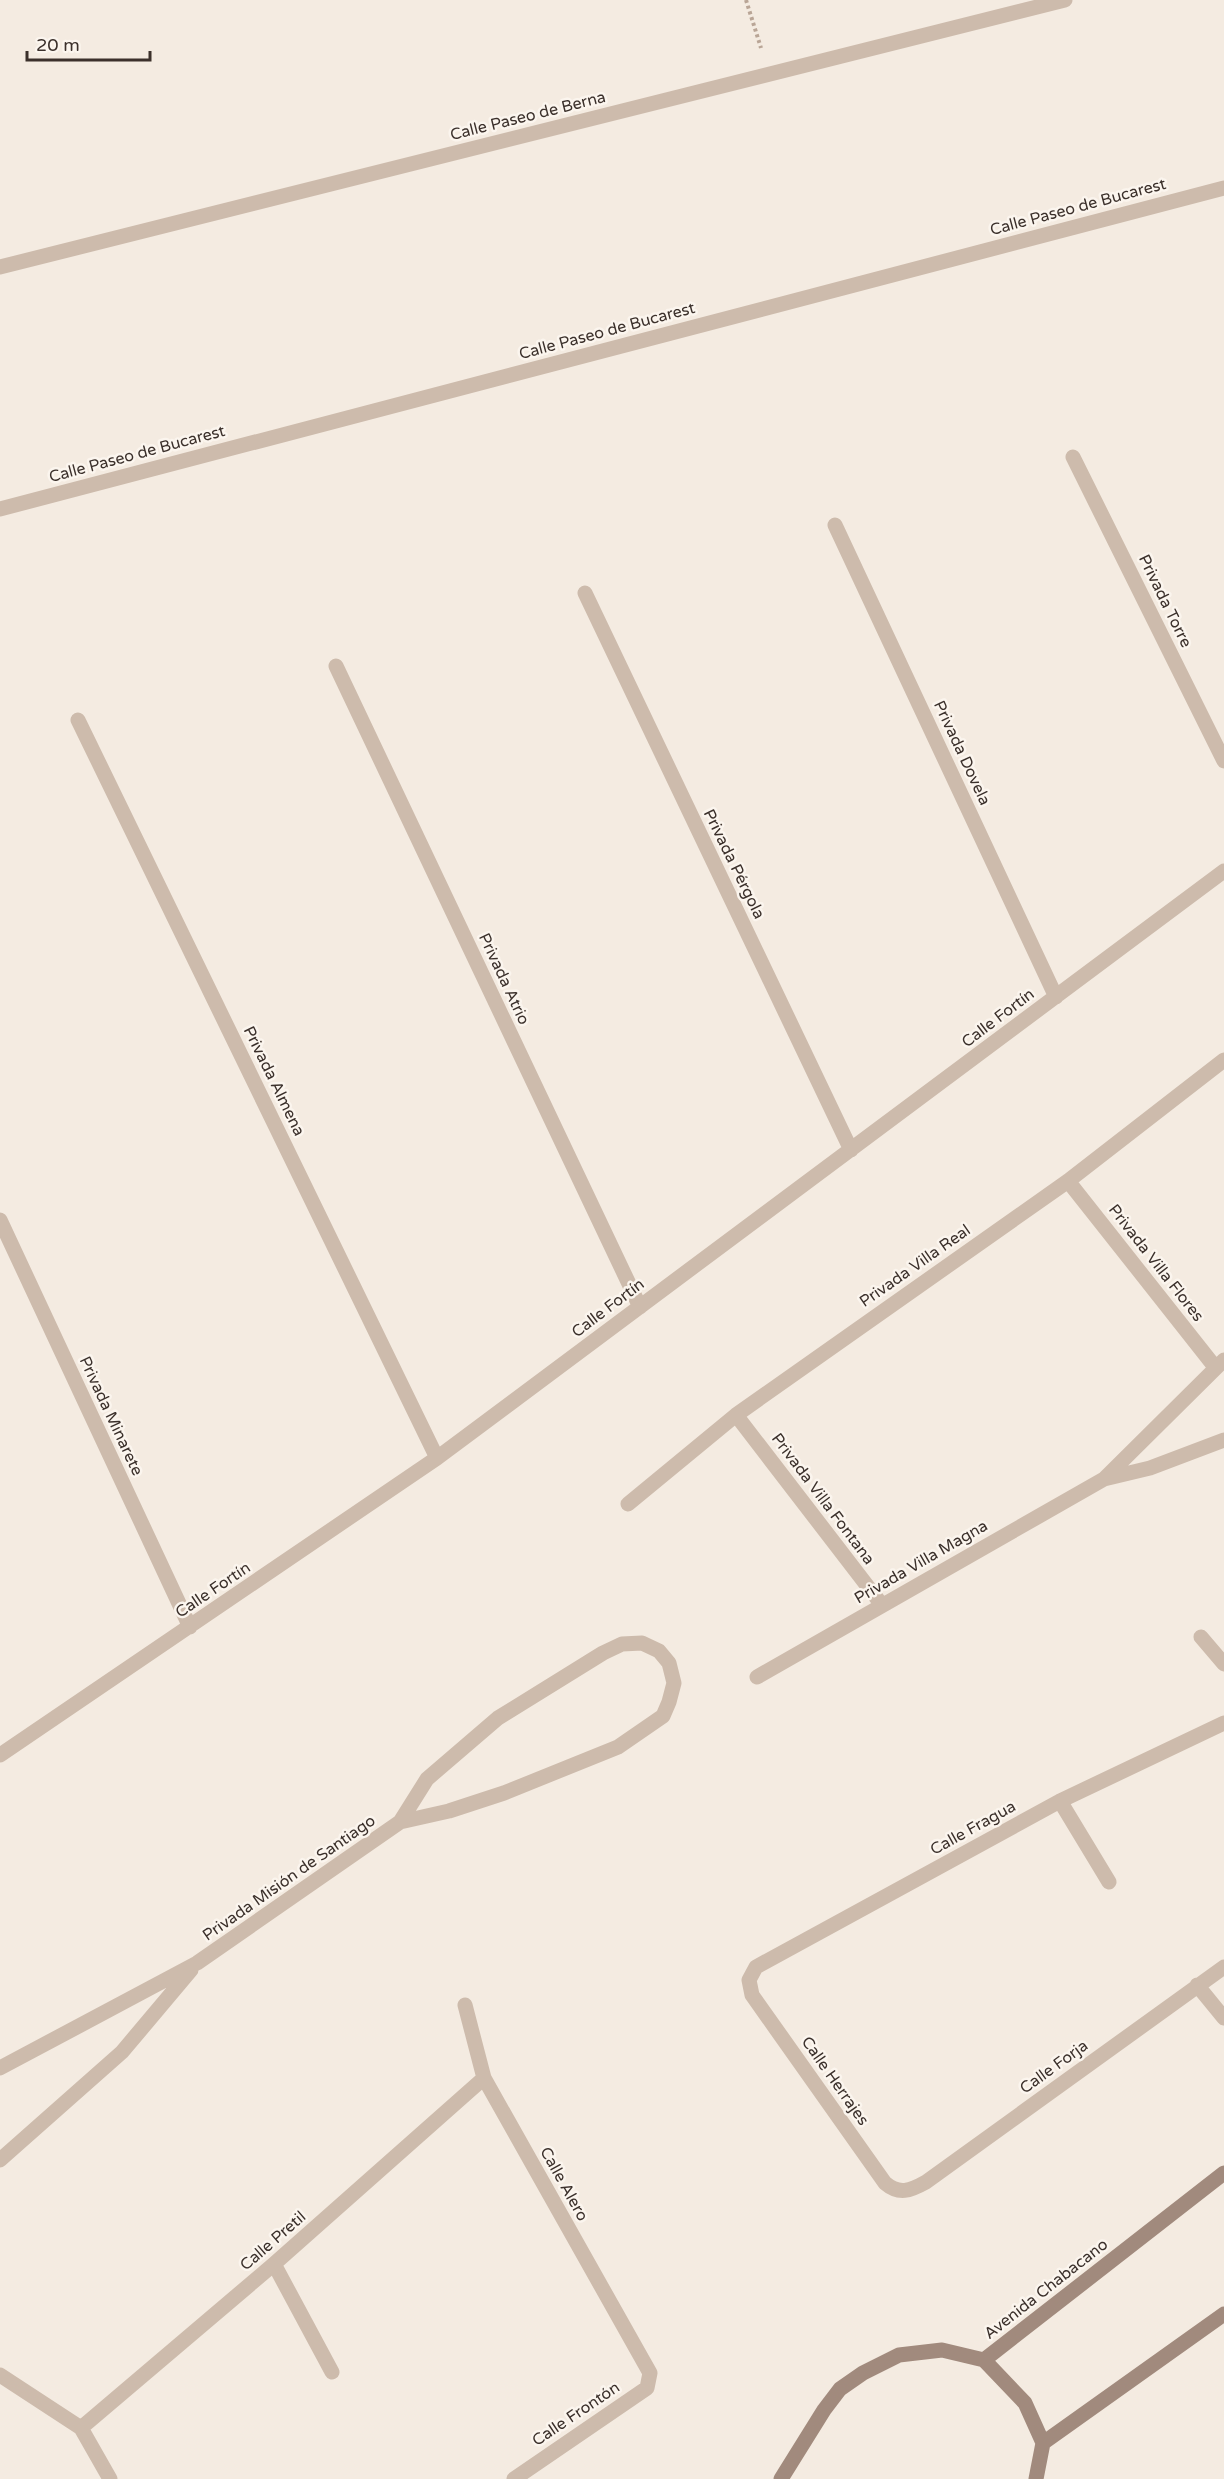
<svg xmlns="http://www.w3.org/2000/svg" width="1224" height="2479" font-family="'Varela Round',sans-serif">
<rect width="100%" height="100%" fill="#f4ebe1"/>
<g fill="none" stroke-linecap="round" stroke-linejoin="round">
<path stroke="#b9a596" stroke-width="4" stroke-dasharray="3 3" stroke-linecap="butt" d="M746,0L761,48"/>
<path stroke="#cdbbac" stroke-width="15" d="M0,267L1065,0
M1073,457L1224,761
M0,509L1224,188
M835,525L1056,997
M585,593L851,1150
M336,666L640,1307
M78,720L437,1458
M1068,1181L1215,1367
M0,1220L190,1627
M736,1415L882,1605
M1105,1478L1224,1360
M628,1504L736,1415L1068,1181L1224,1060
M1201,1637L1224,1664
M757,1677L1104,1479L1150,1468L1224,1440
M1224,1723L1060,1801L756,1967L749,1980L752,1995L885,2183C899,2195 910,2191 926,2182L1224,1967
M0,1755L437,1458L1224,871
M1060,1801L1109,1882
M1197,1985L1224,2018
M465,2005L484,2078L650,2373L647,2388L514,2479
M0,2068L197,1963L400,1822L449,1811L504,1793L618,1747L663,1716L669,1702L674,1683L669,1663L659,1651L642,1643L622,1644L603,1653L498,1718L427,1779L400,1822
M0,2160L122,2052L191,1970
M274,2264L332,2372
M0,2375L81,2428L110,2479
M81,2428L274,2264L484,2078"/>
<path stroke="#a18a7d" stroke-width="15" d="M984,2360L1025,2403L1043,2443
M781,2479L824,2410L840,2389L863,2373L899,2355L942,2350L984,2360L1224,2173
M1036,2479L1043,2443L1224,2314"/>
</g>
<g text-anchor="middle" dominant-baseline="central" stroke-width="5" stroke-linejoin="round" paint-order="stroke">
<g font-size="16" fill="#3b302b" stroke="#fbf5ee">
<text transform="translate(528 116) rotate(-14)">Calle Paseo de Berna</text>
<text transform="translate(1078 207) rotate(-15)">Calle Paseo de Bucarest</text>
<text transform="translate(607 331) rotate(-15)">Calle Paseo de Bucarest</text>
<text transform="translate(137 454) rotate(-15)">Calle Paseo de Bucarest</text>
<text transform="translate(1165 601) rotate(64)">Privada Torre</text>
<text transform="translate(962 753) rotate(65)">Privada Dovela</text>
<text transform="translate(734 864) rotate(64)">Privada Pérgola</text>
<text transform="translate(504 979) rotate(65)">Privada Atrio</text>
<text transform="translate(998 1018) rotate(-37)">Calle Fortín</text>
<text transform="translate(274 1081) rotate(64)">Privada Almena</text>
<text transform="translate(1156 1263) rotate(52)">Privada Villa Flores</text>
<text transform="translate(915 1266) rotate(-35)">Privada Villa Real</text>
<text transform="translate(608 1308) rotate(-37)">Calle Fortín</text>
<text transform="translate(111 1416) rotate(65)">Privada Minarete</text>
<text transform="translate(823 1499) rotate(53)">Privada Villa Fontana</text>
<text transform="translate(921 1562) rotate(-30)">Privada Villa Magna</text>
<text transform="translate(213 1590) rotate(-34)">Calle Fortín</text>
<text transform="translate(973 1828) rotate(-29)">Calle Fragua</text>
<text transform="translate(289 1878) rotate(-35)">Privada Misión de Santiago</text>
<text transform="translate(1054 2067) rotate(-36)">Calle Forja</text>
<text transform="translate(835 2081) rotate(55)">Calle Herrajes</text>
<text transform="translate(564 2184) rotate(61)">Calle Alero</text>
<text transform="translate(273 2241) rotate(-41)">Calle Pretil</text>
<text transform="translate(1046 2289) rotate(-38)">Avenida Chabacano</text>
<text transform="translate(576 2414) rotate(-34)">Calle Frontón</text>
</g>
</g>
<path d="M27 51v9h123v-9" fill="none" stroke="#3b302b" stroke-width="3"/>
<text x="36" y="51" font-size="18" fill="#3b302b" stroke="#fbf5ee" stroke-width="4.5" paint-order="stroke">20 m</text>
</svg>
